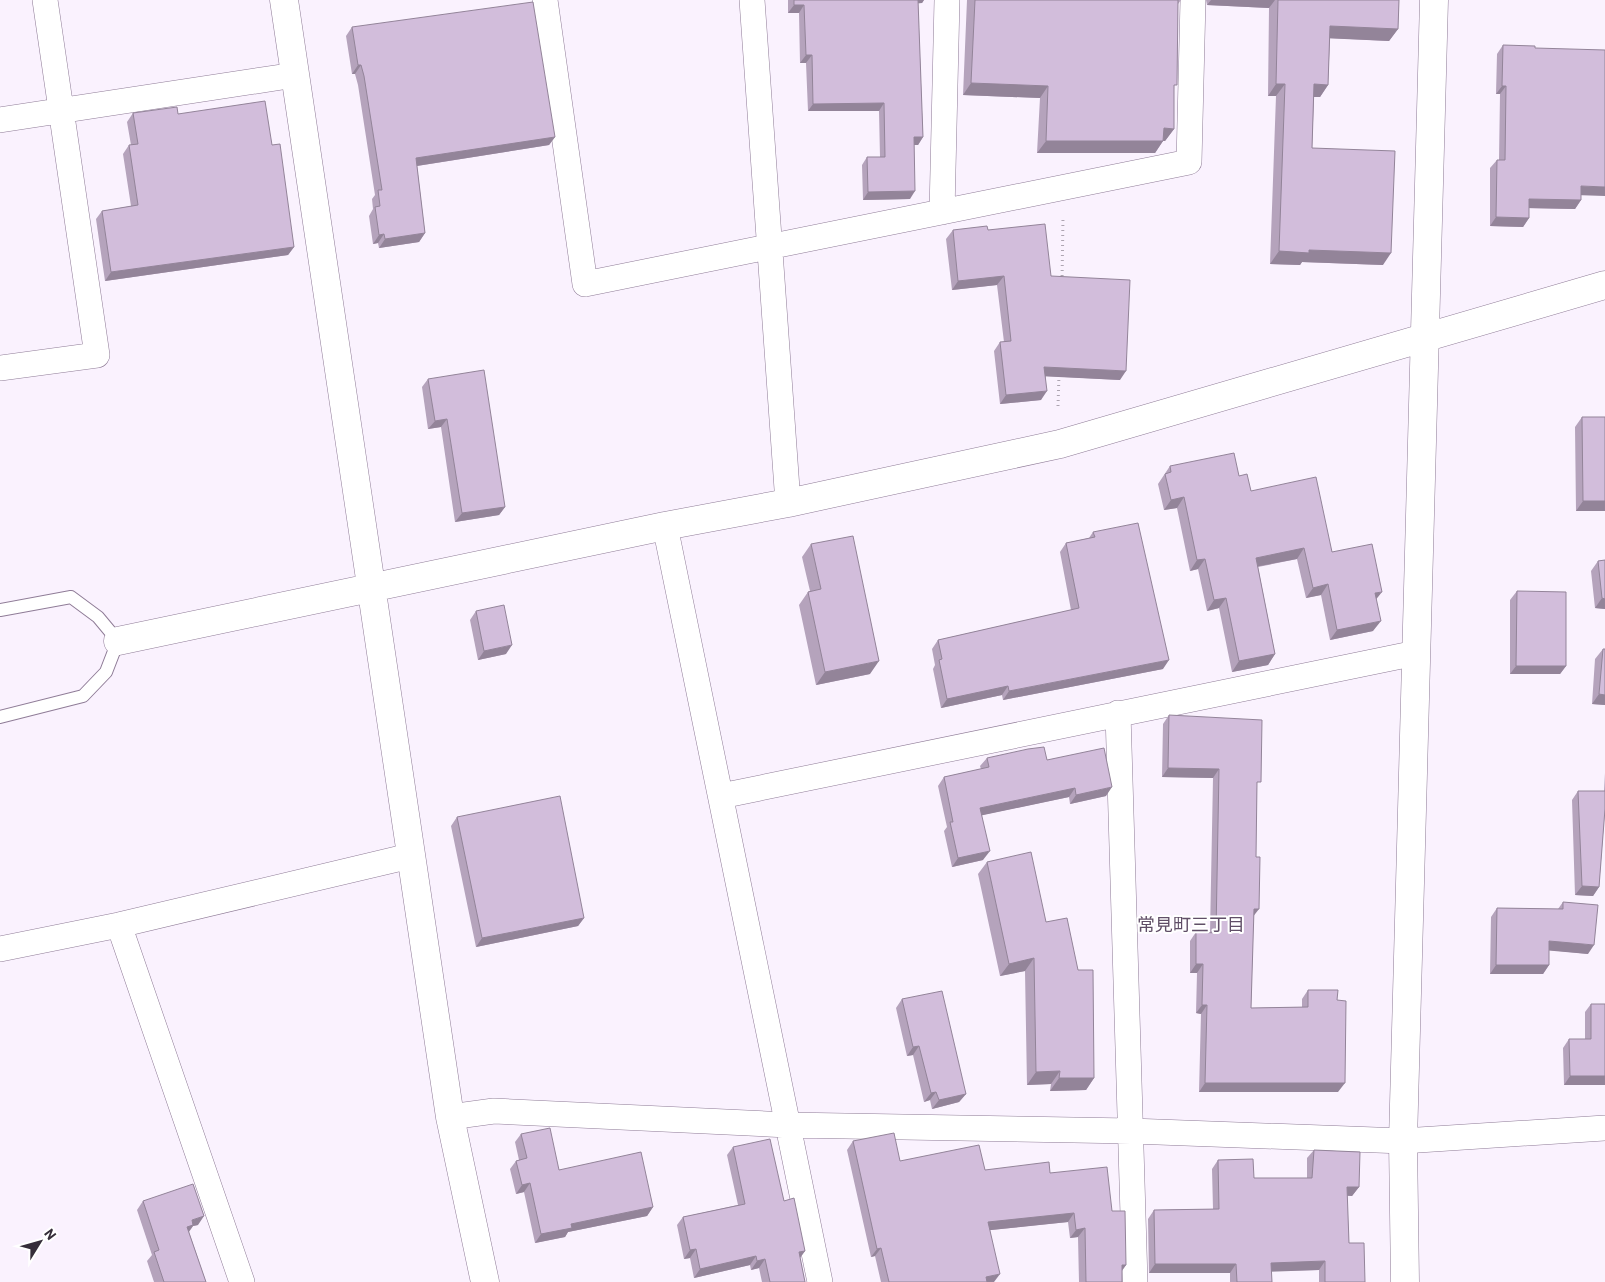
<svg xmlns="http://www.w3.org/2000/svg" width="1605" height="1282" font-family="Barlow,'Noto Sans JP',sans-serif">
<rect width="100%" height="100%" fill="#faf2fe"/>
<g fill="none" stroke-linecap="round" stroke-linejoin="round">
<defs>
<path id="service" d="M0,610L71,597L98,617L118,641L106,672L83,696L0,717"/>
<path id="minor" d="M545,0L585,284L1189,162L1193,0
M752,0L788,503
M0,120L295,75
M942,212L947,0
M0,368L97,355L45,0
M665,526L820,1282
M1118,713L1135,1282
M721,796L1416,653
M119,925L242,1282
M0,949L119,925L410,856
M450,1117L494,1111L788,1125L1131,1131L1403,1141L1605,1128"/>
<path id="tertiary" d="M284,0L450,1117L485,1282
M118,641L665,526L788,503L1060,444L1605,285
M1405,1282L1403,1141L1434,0"/>
</defs>
<use href="#service" stroke="#8f7c97" stroke-width="14"/>
<use href="#minor" stroke="#8f7c97" stroke-width="26"/>
<use href="#tertiary" stroke="#8f7c97" stroke-width="29"/>
<path stroke="#ada5b1" stroke-width="3" stroke-dasharray="1 4" stroke-linecap="butt" d="M1062,281L1063,217
M1058,406L1059,374"/>
<use href="#service" stroke="#fff" stroke-width="12"/>
<use href="#minor" stroke="#fff" stroke-width="25"/>
<use href="#tertiary" stroke="#fff" stroke-width="28"/>
</g>
<path fill="#b5a3bc" d="M788,0H924L922,3H918L923,137L918,145H914L910,199L863,200L862,165L867,157H880L879,111H808L806,63H800L799,13H788Z
M967,0H1181L1178,4L1174,90V129L1165,141H1163L1155,153H1037L1040,98L963,95Z
M1206,0H1399L1398,29L1389,41L1330,38L1328,85L1320,97H1314L1312,148L1383,265L1302,262L1300,265L1270,264L1276,96H1268L1269,8L1207,5Z
M352,27L555,137L549,145L417,166L425,233L419,242L379,248L378,243L373,244L369,216L373,209L372,199L375,195L358,85L355,74H352L346,36Z
M1503,45L1535,48L1581,195V200L1575,209L1529,208V218L1523,227L1490,226V168L1497,160H1499L1500,94H1496L1497,54Z
M133,113L178,114L272,145L294,247L288,255L105,281L96,219L102,211L131,206L123,154L129,145H131L127,122Z
M953,230H988L1051,276L1120,380L1046,376L1041,400L1000,404L994,351L1000,342H1004L997,285L952,290L946,239Z
M428,379L505,507L499,515L455,522L441,427L428,429L422,387Z
M1582,417H1605V511H1576L1575,427Z
M1170,466L1239,476L1251,491L1332,552L1376,599L1373,631L1330,640L1321,595L1306,598L1297,559L1258,567L1275,654L1268,665L1232,672L1219,608L1207,611L1198,569L1190,571L1177,508L1164,510L1158,484Z
M1093,532L1163,669L1003,700L1002,695L941,708L933,669L935,665L932,649L938,640L1071,610L1060,552L1066,543L1089,538Z
M811,544L870,674L816,685L799,605L808,592L810,591L802,557Z
M1605,560V609L1595,608L1591,571L1598,561Z
M1517,591L1566,666L1560,674H1510V600Z
M476,611L506,654L478,660L470,620Z
M1603,649H1605V705L1592,704L1595,659Z
M1169,715L1257,788L1251,1008L1302,1007V999L1308,990L1337,1000L1338,1092H1199L1201,1014L1196,1013L1197,973H1190V941L1196,932L1210,933L1213,778L1162,777L1163,724Z
M987,758L1047,760L1106,796L1070,804L1069,797L982,815L983,860L952,867L944,831L947,827L938,786L944,777L981,769L980,766Z
M1605,773V809L1599,887L1593,896L1575,895L1572,800L1578,791H1604Z
M457,817L584,918L578,926L476,947L451,826Z
M987,862L1046,922L1094,1078L1086,1090L1050,1091L1051,1084L1027,1085L1025,971L1000,976L978,874Z
M1563,902L1588,954L1549,950V965L1543,974H1490L1491,917L1497,908L1558,909Z
M902,999L966,1094L959,1102L932,1109L930,1100L924,1102L913,1055L907,1056L896,1008Z
M1591,1004L1605,1085H1564L1563,1048L1569,1039H1585V1012Z
M521,1134L559,1170L653,1207L647,1216L568,1232L565,1237L535,1243L524,1192L516,1194L510,1169L516,1161L519,1160L515,1142Z
M853,1141L900,1161L985,1170L1050,1173L1112,1211L1126,1265L1122,1271V1282H1079L1078,1237L1070,1238L1068,1222L990,1230L994,1282H881L875,1256L871,1257L847,1150Z
M733,1147L784,1201L805,1251L800,1258L805,1282H762L759,1268L751,1270L750,1265L694,1278L690,1258L684,1259L677,1225L683,1217L738,1205L727,1155Z
M1314,1150L1359,1187L1352,1196H1347L1349,1243L1365,1282H1319V1270L1271,1271L1272,1282H1230V1273H1149L1148,1219L1154,1210L1213,1209L1212,1169L1218,1160L1254,1178H1307V1158Z
M143,1201L198,1225L193,1226L189,1232L206,1282H154L147,1261L152,1255L137,1210Z"/>
<path fill="#938499" d="M914,0H924L922,3L912,4Z
M1211,0H1275L1269,8L1207,5Z
M794,5H804L799,13H788Z
M1330,26L1398,29L1389,41L1322,38Z
M806,55H812L806,63H800Z
M358,65H361L355,74H352Z
M971,83L1048,86L1040,98L963,95Z
M1276,84H1285L1276,96H1268Z
M1314,84L1328,85L1320,97H1306Z
M1502,86H1506L1500,94H1496Z
M884,103L879,111H808L813,104Z
M1164,128L1174,129L1165,141L1155,140Z
M555,137L549,145L410,167L416,158Z
M914,137H923L918,145H909Z
M1046,141H1163L1155,153H1037Z
M1581,186L1605,187V196L1575,195Z
M915,191L910,199L863,200L868,192Z
M1529,199L1581,200L1575,209L1523,208Z
M1496,217L1529,218L1523,227L1490,226Z
M425,233L419,242L379,248L385,239Z
M384,234L378,243L373,244L379,235Z
M294,247L288,255L105,281L111,272Z
M1309,250L1391,253L1383,265L1302,262L1300,265L1270,264L1279,251Z
M1004,276L997,285L952,290L958,281Z
M1044,367L1126,371L1120,380L1038,376Z
M1047,391L1041,400L1000,404L1006,395Z
M447,419L441,427L428,429L435,421Z
M1184,497L1177,508L1164,510L1171,500Z
M1583,501H1605V511H1576Z
M505,507L499,515L455,522L462,513Z
M1304,548L1297,559L1249,568L1256,558Z
M1205,559L1198,569L1190,571L1197,560Z
M1328,584L1321,595L1306,598L1313,588Z
M1382,592L1374,602L1375,593Z
M1226,598L1219,608L1207,611L1214,600Z
M1602,598L1605,599V609L1595,608Z
M1381,621L1373,631L1330,640L1337,630Z
M512,645L506,654L478,660L484,651Z
M1275,654L1268,665L1232,672L1239,661Z
M1169,660L1163,669L1003,700L1009,691Z
M879,661L870,674L816,685L825,672Z
M1516,666H1566L1560,674H1510Z
M1008,686L1002,695L941,708L947,699Z
M1599,694L1605,695V705L1592,704Z
M1168,768L1219,769L1213,778L1162,777Z
M1112,787L1106,796L1070,804L1076,795Z
M1075,788L1069,797L974,817L980,808Z
M990,851L983,860L952,867L958,858Z
M1582,886L1599,887L1593,896L1575,895Z
M1254,909H1259L1252,918Z
M584,918L578,926L476,947L482,938Z
M1549,941L1594,945L1588,954L1543,950Z
M1034,958L1025,971L1000,976L1009,964Z
M1196,964H1203L1197,973H1190Z
M1496,965H1549L1543,974H1490Z
M1202,1005H1207L1201,1014L1196,1013Z
M919,1046L913,1055L907,1056L913,1047Z
M1060,1071L1051,1084L1027,1085L1036,1072Z
M1570,1076H1605V1085H1564Z
M1059,1078H1094L1086,1090L1050,1091Z
M1205,1083H1345L1338,1092H1199Z
M936,1092L930,1100L924,1102L931,1093Z
M966,1094L959,1102L932,1109L939,1100Z
M530,1183L524,1192L516,1194L522,1185Z
M1347,1187H1359L1352,1196L1341,1195Z
M653,1207L647,1216L568,1232L565,1237L535,1243L541,1234L571,1224Z
M1074,1213L1068,1222L982,1231L988,1222Z
M204,1216L198,1225L193,1226L187,1234L181,1236L192,1220Z
M1085,1228L1078,1237L1070,1238L1076,1230Z
M881,1248L875,1256L871,1257L877,1249Z
M696,1249L690,1258L684,1259L690,1250Z
M805,1251L799,1259V1252Z
M756,1256L750,1265L694,1278L700,1269Z
M765,1259L759,1268L751,1270L757,1261Z
M1325,1261L1319,1270L1265,1272L1271,1263Z
M1155,1264H1236L1230,1273H1149Z
M1122,1265H1126L1120,1273Z
M1000,1274L994,1282H982L986,1277Z"/>
<path fill="#d2bddb" stroke="#938499" d="M794,0H918L923,137H914L915,191L868,192L867,157H885L884,103L813,104L812,55H806L804,5H794Z
M975,0H1178L1177,85H1174V129L1164,128L1163,141H1046L1048,86L971,83Z
M1278,0H1399L1398,29L1330,26L1328,85L1314,84L1312,148L1395,151L1391,253L1309,250V253L1279,251L1285,84H1276Z
M533,2L555,137L416,158L425,233L385,239L384,234L379,235L375,207L380,206L378,190H382L364,76L361,65H358L352,27Z
M1503,45L1535,46V48L1605,50V187L1581,186V200L1529,199V218L1496,217L1497,160H1505L1506,86H1502Z
M265,101L272,145L280,144L294,247L111,272L102,211L138,205L129,145L138,144L133,113L177,107L178,114Z
M1045,224L1051,276L1130,280L1126,371L1044,367L1047,391L1006,395L1000,342L1011,341L1004,276L958,281L953,230L987,226L988,230Z
M484,370L505,507L462,513L447,419L435,421L428,379Z
M1582,417H1605V501H1583Z
M1234,453L1239,476L1247,474L1251,491L1316,477L1332,552L1372,544L1382,592L1375,593L1381,621L1337,630L1328,584L1313,588L1304,548L1256,558L1275,654L1239,661L1226,598L1214,600L1205,559L1197,560L1184,497L1171,500L1165,474L1171,472L1170,466Z
M1138,523L1169,660L1009,691L1008,686L947,699L939,660L942,659L938,640L1079,608L1066,543L1095,537L1093,532Z
M853,536L879,661L825,672L808,592L821,589L811,544Z
M1605,560V599L1602,598L1598,561Z
M1517,591L1566,592V666H1516Z
M504,605L512,645L484,651L476,611Z
M1603,649H1605V695L1599,694Z
M1169,715L1262,720L1261,782H1257L1256,857H1260L1259,909H1254L1251,1008L1308,1007V990H1338L1337,1000L1346,1001L1345,1083H1205L1207,1005H1202L1203,964H1196V932L1216,933L1219,769L1168,768Z
M1044,747L1047,760L1104,748L1112,787L1076,795L1075,788L980,808L990,851L958,858L950,822H953L944,777L989,767L987,758L1028,749Z
M1578,791H1605V809L1599,887L1582,886Z
M560,796L584,918L482,938L457,817Z
M1031,852L1046,922L1067,918L1078,970H1093L1094,1078H1059L1060,1071L1036,1072L1034,958L1009,964L987,862Z
M1563,902L1598,905L1594,945L1549,941V965H1496L1497,908L1563,909Z
M942,991L966,1094L939,1100L936,1092L931,1093L919,1046L913,1047L902,999Z
M1591,1004H1605V1076H1570L1569,1039H1591Z
M550,1128L559,1170L641,1152L653,1207L571,1224L572,1228L541,1234L530,1183L522,1185L516,1161L527,1158L521,1134Z
M894,1133L900,1161L979,1145L985,1170L1049,1162L1050,1173L1107,1167L1112,1211H1125L1126,1265H1122V1282H1086L1085,1228L1076,1230L1074,1213L988,1222L1000,1274L986,1277L987,1282H889L881,1248L877,1249L853,1141Z
M770,1139L784,1201L794,1198L805,1251L799,1252L805,1282H770L765,1259L757,1261L756,1256L700,1269L696,1249L690,1250L683,1217L745,1204L733,1147Z
M1314,1150L1360,1152L1359,1187H1347L1349,1243H1364L1365,1282H1325V1261L1271,1263L1272,1282H1237L1236,1264H1155L1154,1210L1219,1209L1218,1160L1253,1159L1254,1178H1312Z
M193,1184L204,1216L192,1220L193,1225L187,1227L206,1282H164L154,1252L159,1250L143,1201Z"/>
<g text-anchor="middle" dominant-baseline="central" stroke-width="4" stroke-linejoin="round" paint-order="stroke">
<g font-size="18" fill="#604e67" stroke="#fff">
<text x="1191" y="924">常見町三丁目</text>
</g>
</g>
<g transform="translate(40 1242) rotate(53)" stroke="#ffffff" stroke-width="4" paint-order="stroke">
<path d="M0-4L9 19L0 12L-9 19Z" fill="#352d39"/>
<text y="-8" font-size="14" font-weight="bold" text-anchor="middle" fill="#352d39">N</text>
</g>
</svg>
